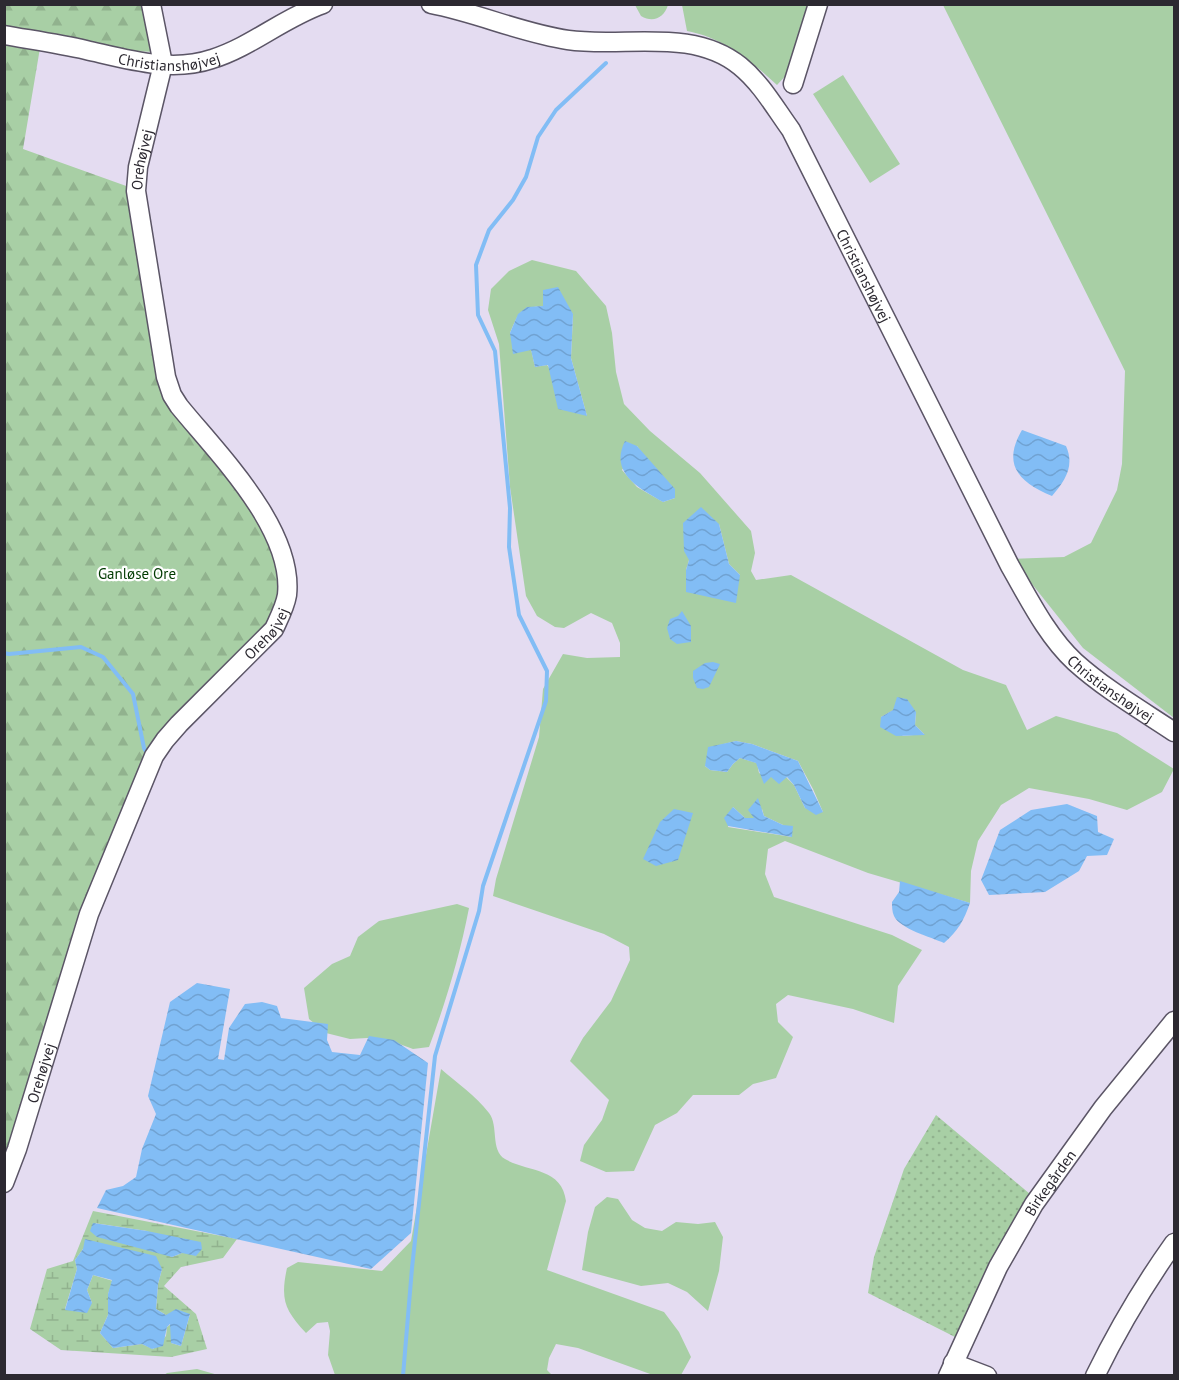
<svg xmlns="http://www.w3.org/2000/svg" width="1179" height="1380" font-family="'PT Sans',sans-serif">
<defs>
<pattern id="forest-firs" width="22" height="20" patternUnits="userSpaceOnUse" patternTransform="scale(1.5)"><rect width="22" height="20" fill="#a8cfa5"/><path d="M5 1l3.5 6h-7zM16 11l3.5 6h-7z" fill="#91b28e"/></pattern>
<pattern id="wetland-marsh" width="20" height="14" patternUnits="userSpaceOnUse" patternTransform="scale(1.5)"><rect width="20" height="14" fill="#a8cfa5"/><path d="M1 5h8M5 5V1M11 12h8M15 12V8" fill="none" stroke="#91b28e"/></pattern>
<pattern id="park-dots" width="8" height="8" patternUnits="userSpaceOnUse" patternTransform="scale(1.5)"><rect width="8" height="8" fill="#a8cfa5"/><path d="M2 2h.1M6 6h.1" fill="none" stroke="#91b28e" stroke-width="1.8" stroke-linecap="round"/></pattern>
<pattern id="water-waves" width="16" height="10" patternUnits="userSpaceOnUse" patternTransform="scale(1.5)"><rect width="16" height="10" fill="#82bdf5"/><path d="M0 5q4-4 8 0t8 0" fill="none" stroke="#70a2d2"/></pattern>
</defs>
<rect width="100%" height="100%" fill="#e4dcf1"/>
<path fill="#a8cfa5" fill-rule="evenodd" d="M635,5V4L668,5C664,18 653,23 641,16Z
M682,5H811L791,70L777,85C750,60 724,38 687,31Z
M943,5H1174V718L1083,648L1012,559L1064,557L1091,543L1117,490L1122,464L1125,371Z
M843,75L900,164L870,183L813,94Z
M532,260L576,271L606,306L612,333L616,372L624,404L650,431L700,473L751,531L755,553L751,571L756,580L791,575L963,670L1006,685L1027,730L1056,716L1117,733L1174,769L1162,792L1127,810L1089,799L1029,788L1001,805L978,841L971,871L970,903L868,873L785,841L768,849L765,874L774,897L892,935L922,950L898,986L894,1023L853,1009L788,995L776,1004L778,1022L793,1037L776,1078L753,1084L739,1095H693L677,1113L655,1125L634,1171L606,1172L580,1161L584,1145L602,1120L609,1100L570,1061L583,1038L611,1001L630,960L629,947L604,934L493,896L496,879L539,737L543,689L563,654L587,658L620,657V643L612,623L591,613L564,628L555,627L537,616L526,596L510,487L499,344L488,310L491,289L509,271ZM543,306L573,314L571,358L587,416L547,365L535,367L531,349L510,333C519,312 519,308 543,306ZM637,446L675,498L663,502L637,487L622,470ZM719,524L729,564L740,575L686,570L689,560ZM893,710L916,712L915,725L924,734L903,736L881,717ZM736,741L752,744L798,761L813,789L823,812L805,808L794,785L786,777H771L759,773L757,763L740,758L733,764L727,772L710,770L705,766L716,746ZM733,807L745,818H755L762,809L764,816L783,825L792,837L728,827Z
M457,904L469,908C460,955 446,1002 429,1047L413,1049L394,1042L367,1038L350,1039L326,1033L309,1019L304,988L332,964L350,956L358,937L379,921Z
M441,1069C456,1082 476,1096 489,1113C499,1126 490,1150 505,1159C527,1172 562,1167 566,1201L547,1270L664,1312L679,1332L691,1357L681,1375H653L578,1348L556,1344L549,1358L547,1370L552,1375H335L328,1355L330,1331L328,1322L317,1323L306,1333C285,1310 280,1300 287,1268L298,1262L382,1271L411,1241Z
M607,1197L618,1199L632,1220L645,1228L662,1231L676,1222L698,1224L715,1222L723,1237L719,1271L708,1311L687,1292L668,1283L641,1286L582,1270L588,1232L595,1207Z
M197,1369L218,1375H164L167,1373Z"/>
<path fill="url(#forest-firs)" d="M5,5H148L158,52L40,48L23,149L129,187L175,404L258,510L285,567L272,628L154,743L5,1167Z"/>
<path fill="url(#wetland-marsh)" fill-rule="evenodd" d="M93,1211L237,1239L223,1258L181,1267L164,1286L196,1314L207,1349L171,1357L61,1350L30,1329L47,1269L73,1261ZM94,1223L147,1231L182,1253L172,1257ZM83,1249L162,1269L158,1284L156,1309L166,1315L190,1314L181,1346L171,1343V1324L167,1327L166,1336L153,1349L142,1344L113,1348L100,1333L108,1315V1294L113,1281L93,1275L87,1290L92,1303L65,1309L77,1269L75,1260Z"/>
<path fill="url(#park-dots)" d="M936,1115L1030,1194L988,1266L955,1337L868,1293L874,1257L904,1169Z"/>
<path fill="url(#water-waves)" d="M558,287L573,314L571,358L587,416L558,409L548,365L535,367L531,350L513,354L510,333L518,314L527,307L543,306V290Z
M1022,430L1066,446C1075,466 1065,481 1052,496C1018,482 1002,464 1022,430Z
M625,441L637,446L675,489V498L663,502C639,488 609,473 625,441Z
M701,507L719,524L729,564L740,575L736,603L686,592V570L689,560L684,551L683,523Z
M682,611L691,626V642L677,644L670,639L667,628L670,619L678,616Z
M713,662L720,664L709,687L703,689L697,688L693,678V671L705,663Z
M897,697L907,699L916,712L915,725L925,735L896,736L880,727L881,717L893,710Z
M736,741L752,744L798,761L823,812L816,815L805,808L794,785L787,777L779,784L771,777L764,784L756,763L740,758L733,764L727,772L710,770L705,766L708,747Z
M758,798L764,816L783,825L793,826L792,837L728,826L724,818L733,807L745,818H754L748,810Z
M1067,804L1097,816L1098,832L1114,839L1107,855L1087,856L1079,871L1045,892L989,895L981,880L1000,830L1031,810Z
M674,809L693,813L678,860L656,866L643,859L660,822Z
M900,881L970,903C964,920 958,931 944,943C931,937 900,929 894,916C892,912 892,906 892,902L899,892Z
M197,983L230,989L218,1059L224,1060L229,1028L245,1004L262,1002L277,1006L281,1018L328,1024L327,1040L332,1052L360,1055L369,1036L394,1040L428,1063L411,1233L371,1269L97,1208L106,1190L123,1186L136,1177L142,1149L156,1114L148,1096L170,1002Z
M93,1223L147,1231L201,1242L202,1249L196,1256L182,1253L172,1257L97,1237L90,1231Z
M85,1239L156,1256L162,1269L158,1284L156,1309L166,1315L176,1309L190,1314L181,1346L171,1343L170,1324L167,1327L163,1346L152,1349L142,1344L113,1348L100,1333L108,1315V1294L112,1280L93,1275L87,1290L92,1303L87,1313L65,1310L77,1269L75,1260L83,1249Z"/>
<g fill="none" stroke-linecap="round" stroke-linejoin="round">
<path stroke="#82bdf5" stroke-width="4" d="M4,653L9,654L81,647L103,657L133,694L144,748L148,755
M403,1376L412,1268L435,1056L479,911L483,886L546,701L547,671L519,615L509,547L510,508L495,351L478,315L476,265L489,230L513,200L526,177L538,137L556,110L606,63"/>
<defs>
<g id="minor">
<path id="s1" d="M431,4C478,13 521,33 568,40C624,48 692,27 740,66C761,83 775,108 791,130L1010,566C1029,599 1047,636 1075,662C1105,689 1141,710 1174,732"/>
<path id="s2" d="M4,35C32,40 59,44 86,50C126,59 171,73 212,59C251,47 283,18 323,4"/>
<path d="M793,84L818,4"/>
<path id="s3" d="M4,1183L17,1149L89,914L154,756L165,740L179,724L274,629C279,618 285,607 287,595C294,529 218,454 179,406L172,395L166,377L136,191L138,167L163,64L151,4"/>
<path d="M953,1363L987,1376"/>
<path id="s4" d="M948,1376L998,1267L1034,1204L1103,1108L1174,1021"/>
<path d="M1095,1376C1118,1329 1144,1285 1174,1243"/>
</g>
</defs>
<use href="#minor" stroke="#5b5566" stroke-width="21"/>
<use href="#minor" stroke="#fff" stroke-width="18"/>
</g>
<g text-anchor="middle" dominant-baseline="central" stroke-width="4.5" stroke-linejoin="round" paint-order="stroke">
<g font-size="15" fill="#2c2931" stroke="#fff">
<text stroke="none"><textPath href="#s2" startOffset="168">Christianshøjvej</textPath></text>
<text stroke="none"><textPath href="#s3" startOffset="1140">Orehøjvej</textPath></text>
<text stroke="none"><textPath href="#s1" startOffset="564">Christianshøjvej</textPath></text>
<text stroke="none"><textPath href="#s3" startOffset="620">Orehøjvej</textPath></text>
<text stroke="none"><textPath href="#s1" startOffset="1050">Christianshøjvej</textPath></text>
<text stroke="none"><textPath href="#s3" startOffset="116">Orehøjvej</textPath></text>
<text stroke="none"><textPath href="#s4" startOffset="219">Birkegården</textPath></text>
</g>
<g font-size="15" fill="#003a00" stroke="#fff">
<text x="137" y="573">Ganløse Ore</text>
</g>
</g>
<rect width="1179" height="1380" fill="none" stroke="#2c2931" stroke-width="12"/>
</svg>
